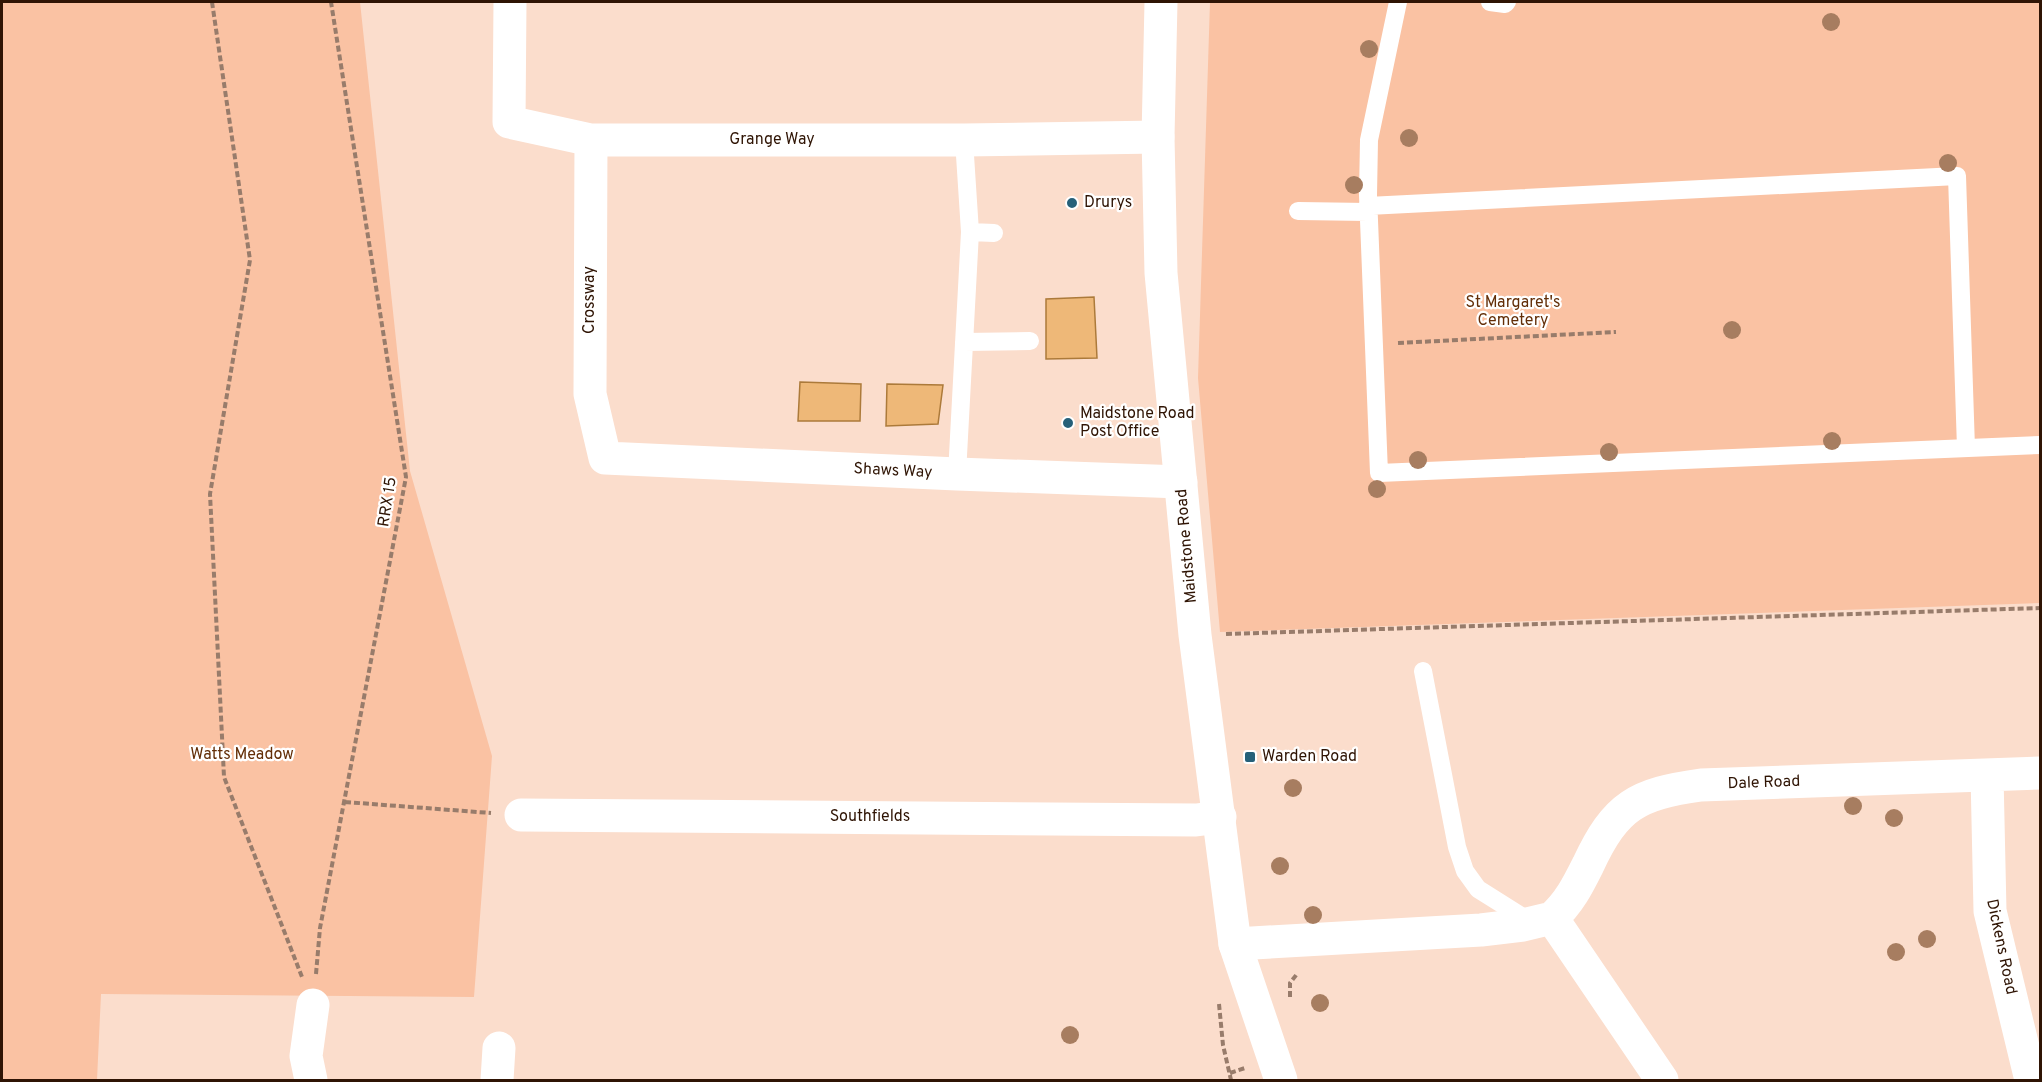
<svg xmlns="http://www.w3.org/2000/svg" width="2042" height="1082" font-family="Overpass,sans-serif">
<rect width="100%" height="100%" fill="#fbddcc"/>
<path fill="#fac2a3" d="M2,2H360L410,471L492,756L474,997L101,994L97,1080H2Z
M1210,2H2040V603L1220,632L1198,378Z"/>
<path fill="#eeb878" stroke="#ac7a3a" stroke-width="1.5" d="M1094,297L1097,358L1046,359V299Z
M800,382L861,384L860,421H798Z
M887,384L943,385L938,424L886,426Z"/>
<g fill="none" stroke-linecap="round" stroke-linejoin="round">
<path stroke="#987c6b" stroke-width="4" stroke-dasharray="6 3" stroke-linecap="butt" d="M212,2L250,260L210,494L224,777L302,977
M1398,343L1616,332
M1226,634L2040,608
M345,802L491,813
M316,974L320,928L406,477L331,2
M1290,997V983L1297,974
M1219,1004L1223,1045L1231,1080
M1230,1073L1245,1068"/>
<path stroke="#fff" stroke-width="18" d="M1398,2L1369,140L1368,195L1379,473L2040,445
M1490,2L1505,4L1507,2
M964,140L970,232
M1368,206L1957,176L1966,448
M1298,211L1368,212
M964,342L1030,341
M957,474L970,232L994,233
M1423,671L1457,847L1465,871L1478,889L1526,919H1532"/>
<path stroke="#fff" stroke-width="33" d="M510,2L509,122L591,140H964L1158,137
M591,140L590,394L605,458L957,474L1181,482
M1987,775L1990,911L2031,1080
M521,815L1196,820L1220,817
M1552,918C1569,903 1578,885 1588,865C1616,805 1637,794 1701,785L2040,773
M1235,944L1481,930L1523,925L1552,918L1662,1080
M311,1080L306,1056L313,1005
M497,1080L499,1048"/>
<path stroke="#fff" stroke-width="33" d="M1161,2L1158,137L1161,273L1195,635L1235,944L1281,1080"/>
</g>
<g fill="#a77d60">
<circle cx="1831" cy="22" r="9"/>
<circle cx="1369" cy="49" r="9"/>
<circle cx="1409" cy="138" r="9"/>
<circle cx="1948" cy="163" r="9"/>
<circle cx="1354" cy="185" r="9"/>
<circle cx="1732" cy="330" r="9"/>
<circle cx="1832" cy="441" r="9"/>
<circle cx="1609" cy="452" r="9"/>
<circle cx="1418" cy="460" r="9"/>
<circle cx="1377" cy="489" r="9"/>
<circle cx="1293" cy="788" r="9"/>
<circle cx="1853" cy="806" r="9"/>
<circle cx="1894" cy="818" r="9"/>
<circle cx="1280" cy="866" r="9"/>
<circle cx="1313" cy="915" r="9"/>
<circle cx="1927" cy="939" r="9"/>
<circle cx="1896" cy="952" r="9"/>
<circle cx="1320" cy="1003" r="9"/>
<circle cx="1070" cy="1035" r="9"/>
</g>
<g fill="#266079" stroke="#fff" stroke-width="2">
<circle cx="1072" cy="203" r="6"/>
<circle cx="1068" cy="423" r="6"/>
<rect x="1244" y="751" width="12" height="12" rx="3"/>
</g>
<g text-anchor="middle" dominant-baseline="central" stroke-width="4.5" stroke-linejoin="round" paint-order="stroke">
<g font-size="16" fill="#2f1404" stroke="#fff">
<text x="772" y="140">Grange Way</text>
<text transform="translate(590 300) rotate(-90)">Crossway</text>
<text transform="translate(893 471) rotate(3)">Shaws Way</text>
<text transform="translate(388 502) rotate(-81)">RRX 15</text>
<text transform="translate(1187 546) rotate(-95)">Maidstone Road</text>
<text transform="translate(1764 783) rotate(-2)">Dale Road</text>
<text x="870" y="817">Southfields</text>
<text transform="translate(2001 947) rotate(78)">Dickens Road</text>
</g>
<g font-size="16" fill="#2f1404" stroke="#fff" text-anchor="start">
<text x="1084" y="203">Drurys</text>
<text x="1080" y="414">Maidstone Road<tspan x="1080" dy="18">Post Office</tspan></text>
<text x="1262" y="757">Warden Road</text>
</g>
<g font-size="16" fill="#632e07" stroke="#fff">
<text x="1513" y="303">St Margaret's<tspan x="1513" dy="18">Cemetery</tspan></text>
<text x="242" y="755">Watts Meadow</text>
</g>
</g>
<rect width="2042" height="1082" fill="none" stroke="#2f1404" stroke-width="6"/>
</svg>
